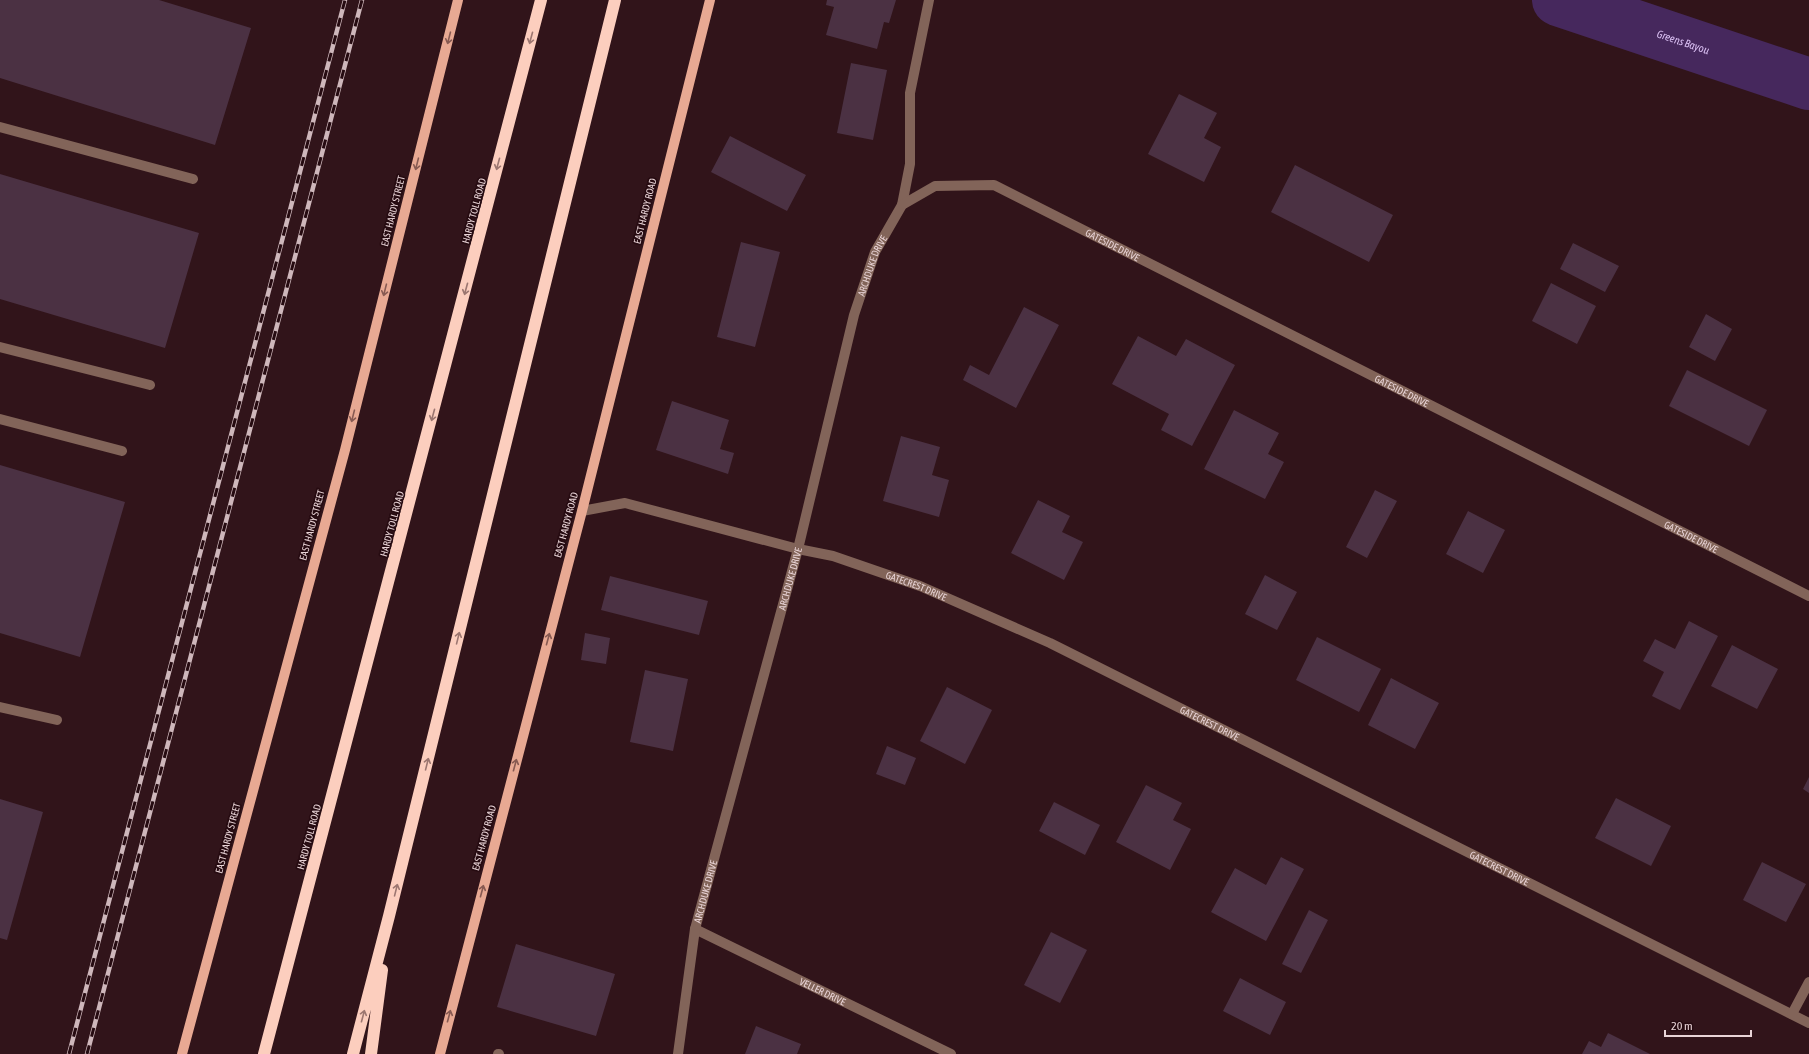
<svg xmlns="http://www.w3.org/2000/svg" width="1809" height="1054" font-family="'Asap Condensed',sans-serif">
<rect width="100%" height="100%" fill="#31141a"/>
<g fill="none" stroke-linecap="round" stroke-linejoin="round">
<path stroke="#46285d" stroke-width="52" id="s1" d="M1558,0L1809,84"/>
</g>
<path fill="#4b3143" d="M0,0H159L251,28L215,145L0,78Z
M827,0H896L889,23L884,22L877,49L826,35L834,7L826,5Z
M851,63L887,70L873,140L837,133Z
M1179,94L1217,113L1204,138L1221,147L1204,182L1148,154Z
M730,136L806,175L787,211L711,172Z
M1295,165L1393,215L1369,262L1271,212Z
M0,174L199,233L165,348L0,299Z
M741,242L780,252L755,347L717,337Z
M1573,243L1619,266L1605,292L1560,269Z
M1551,283L1596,306L1577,344L1532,321Z
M1024,307L1059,325L1016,408L963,380L970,365L989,375Z
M1706,314L1732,329L1715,361L1689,347Z
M1138,336L1176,356L1186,339L1235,365L1192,446L1161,430L1169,414L1112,384Z
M1687,370L1767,410L1749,446L1669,406Z
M672,401L729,420L720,449L734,453L728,474L656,450Z
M1234,410L1279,433L1268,454L1284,462L1265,499L1204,469Z
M901,436L940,447L932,475L949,480L939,517L883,501Z
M0,465L125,502L80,657L0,633Z
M1375,490L1397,501L1367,558L1346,547Z
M1038,500L1070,516L1062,532L1083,542L1064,580L1011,553Z
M1468,511L1505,530L1483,573L1446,554Z
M1265,575L1297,592L1277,630L1245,614Z
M610,576L708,601L699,635L601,610Z
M1689,621L1718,636L1680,710L1652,696L1664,672L1643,661L1655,639L1675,649Z
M585,633L610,638L606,664L581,660Z
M1317,637L1381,669L1359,712L1296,680Z
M1732,645L1778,669L1757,709L1711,686Z
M645,670L688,679L673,751L630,742Z
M1391,678L1439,703L1415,749L1368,725Z
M947,687L992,710L965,764L920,741Z
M887,746L916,758L905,785L876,774Z
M1809,777V793L1803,789Z
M1146,785L1182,803L1173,820L1191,829L1170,870L1116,842Z
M1616,798L1671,826L1651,866L1595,838Z
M0,799L43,812L7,940L0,938Z
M1054,802L1100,825L1085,855L1039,831Z
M1281,857L1304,869L1266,941L1211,912L1235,868L1266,885Z
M1762,862L1806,884L1786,922L1743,900Z
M1309,910L1328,920L1301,973L1282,964Z
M1051,932L1087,950L1060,1003L1024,985Z
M516,944L615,974L596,1036L497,1007Z
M1240,978L1286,1002L1270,1035L1223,1011Z
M756,1026L801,1044L797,1054H745Z
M1608,1033L1650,1054H1582L1589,1041L1601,1047Z"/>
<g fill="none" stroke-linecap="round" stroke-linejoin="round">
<g stroke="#826459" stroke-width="10">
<path d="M0,127L193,179"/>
<path d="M902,205L910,164V93L929,0"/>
<path d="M0,347L150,385"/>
<path d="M0,419L122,451"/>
<path id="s2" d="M582,511L625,503L798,549L833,556L920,586L1050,643L1809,1023"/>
<path d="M0,707L57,720"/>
<path id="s3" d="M695,929L951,1054"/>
<path d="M1792,1014L1809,982"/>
<path d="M498,1054H499"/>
<path id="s4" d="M678,1054L695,929L798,549L854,315L875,252L902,205L935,186L994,185L1809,596"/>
</g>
<path stroke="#e8a993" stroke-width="10" d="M182,1054L345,450L458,0
M440,1054L582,511L710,0"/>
<path stroke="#fccebe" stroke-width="12" d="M264,1054L541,0
M353,1054L389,916L615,0
M371,1054L382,970"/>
<defs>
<path id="rail" d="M69,1054L345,0
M87,1054L362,0"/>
</defs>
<use href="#rail" stroke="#ceb7bb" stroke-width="4.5"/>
<use href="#rail" stroke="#260b11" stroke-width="3" stroke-dasharray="9" stroke-linecap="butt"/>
</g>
<defs><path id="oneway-shaft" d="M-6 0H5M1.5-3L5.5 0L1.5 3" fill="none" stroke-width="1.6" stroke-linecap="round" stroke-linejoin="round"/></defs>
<g stroke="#875a52">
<use href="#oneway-shaft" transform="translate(449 38) rotate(104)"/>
<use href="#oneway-shaft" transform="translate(417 164) rotate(104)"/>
<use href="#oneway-shaft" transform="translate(385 290) rotate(104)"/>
<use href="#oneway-shaft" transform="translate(353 416) rotate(104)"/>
<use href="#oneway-shaft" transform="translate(548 639) rotate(-75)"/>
<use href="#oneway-shaft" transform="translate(515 765) rotate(-75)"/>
<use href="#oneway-shaft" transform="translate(482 891) rotate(-75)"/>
<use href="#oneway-shaft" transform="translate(449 1016) rotate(-75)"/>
</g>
<g stroke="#9c7670">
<use href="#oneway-shaft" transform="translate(531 38) rotate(105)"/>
<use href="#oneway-shaft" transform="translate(498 164) rotate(105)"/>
<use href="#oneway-shaft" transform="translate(466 289) rotate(105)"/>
<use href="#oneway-shaft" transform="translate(433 415) rotate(105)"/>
<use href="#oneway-shaft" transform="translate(458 638) rotate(-76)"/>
<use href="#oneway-shaft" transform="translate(427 764) rotate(-76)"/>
<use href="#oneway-shaft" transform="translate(396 890) rotate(-76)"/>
<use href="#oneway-shaft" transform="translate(363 1016) rotate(-75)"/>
</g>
<g text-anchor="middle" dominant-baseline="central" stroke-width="3.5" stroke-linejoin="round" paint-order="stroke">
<g font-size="10" fill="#e9d4d7" stroke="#260b11">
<text transform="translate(393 211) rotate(-76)">EAST HARDY STREET</text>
<text transform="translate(474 211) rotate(-75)">HARDY TOLL ROAD</text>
<text transform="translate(645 211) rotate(-76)">EAST HARDY ROAD</text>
<text stroke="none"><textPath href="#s4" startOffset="1111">GATESIDE DRIVE</textPath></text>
<text stroke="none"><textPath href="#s4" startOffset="813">ARCHDUKE DRIVE</textPath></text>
<text stroke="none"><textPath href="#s4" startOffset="1435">GATESIDE DRIVE</textPath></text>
<text transform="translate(392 524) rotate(-75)">HARDY TOLL ROAD</text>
<text transform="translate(312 525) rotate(-75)">EAST HARDY STREET</text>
<text transform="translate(566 525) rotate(-75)">EAST HARDY ROAD</text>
<text stroke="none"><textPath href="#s4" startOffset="1759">GATESIDE DRIVE</textPath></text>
<text stroke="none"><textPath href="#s4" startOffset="489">ARCHDUKE DRIVE</textPath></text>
<text stroke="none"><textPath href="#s2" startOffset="347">GATECREST DRIVE</textPath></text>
<text stroke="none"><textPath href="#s2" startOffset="671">GATECREST DRIVE</textPath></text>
<text transform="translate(309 837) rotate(-75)">HARDY TOLL ROAD</text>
<text transform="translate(228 838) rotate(-75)">EAST HARDY STREET</text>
<text transform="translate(484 838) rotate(-75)">EAST HARDY ROAD</text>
<text stroke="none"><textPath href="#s2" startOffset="995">GATECREST DRIVE</textPath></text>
<text stroke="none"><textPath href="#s4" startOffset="165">ARCHDUKE DRIVE</textPath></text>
<text stroke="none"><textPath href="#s3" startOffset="142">VELLER DRIVE</textPath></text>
</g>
<g font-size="11" font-style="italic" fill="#ddc3f6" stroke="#260b11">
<text stroke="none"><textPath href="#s1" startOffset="132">Greens Bayou</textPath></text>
</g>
</g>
<path d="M1665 1030v6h86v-6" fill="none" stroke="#e9d4d7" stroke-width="2"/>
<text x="1671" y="1030" font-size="12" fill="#e9d4d7" stroke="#260b11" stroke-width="3" paint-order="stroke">20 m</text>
</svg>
